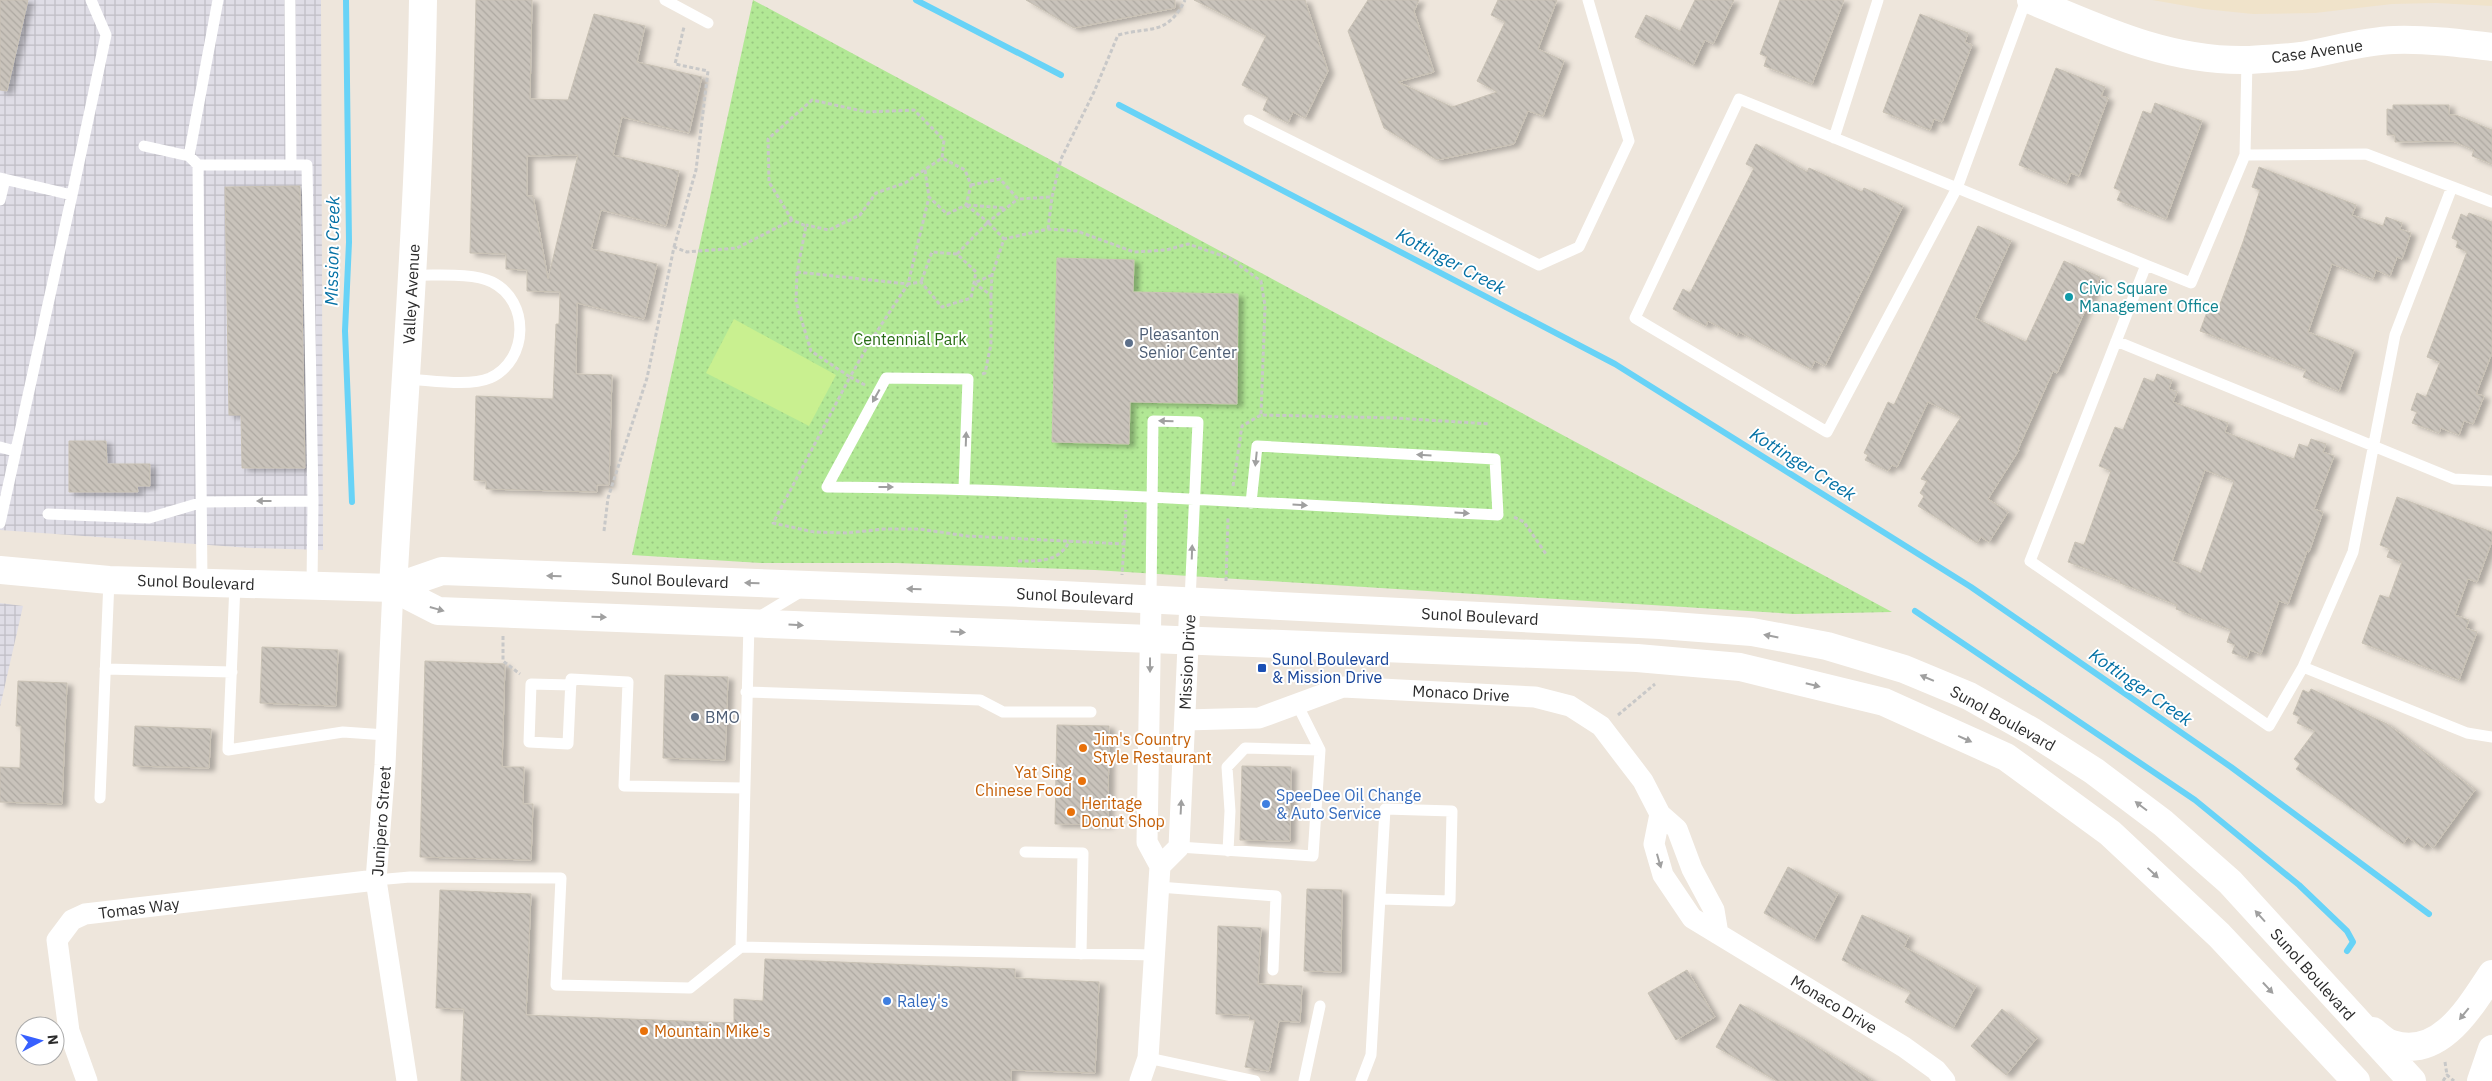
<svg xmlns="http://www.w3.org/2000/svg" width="2492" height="1081" font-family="'IBM Plex Sans',sans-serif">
<defs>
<pattern id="industrial-grid" width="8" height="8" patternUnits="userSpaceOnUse" patternTransform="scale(1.25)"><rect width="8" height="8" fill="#dfdde6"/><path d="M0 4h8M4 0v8" fill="none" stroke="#c0bec5"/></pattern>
<pattern id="grass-dots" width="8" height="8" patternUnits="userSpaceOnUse" patternTransform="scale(1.25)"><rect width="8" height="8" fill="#b2e895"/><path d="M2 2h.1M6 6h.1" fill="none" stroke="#99c781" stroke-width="1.8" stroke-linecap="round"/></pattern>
<pattern id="building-back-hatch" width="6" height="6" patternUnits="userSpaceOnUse" patternTransform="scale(1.25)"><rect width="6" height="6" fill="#c9c3bb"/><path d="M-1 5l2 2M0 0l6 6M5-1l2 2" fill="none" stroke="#ada8a1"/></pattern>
<filter id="shadow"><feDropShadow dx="5.5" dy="3" stdDeviation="2.5" flood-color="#0004"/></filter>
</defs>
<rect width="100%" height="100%" fill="#eee6dc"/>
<path fill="url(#industrial-grid)" d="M0,0H321L323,550L251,548L0,530Z
M0,603L23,606L0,707Z"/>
<path fill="#f0e3ca" d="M2152,0H2492V6L2436,3L2392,4L2315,13L2253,14L2204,9Z"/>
<path fill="url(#grass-dots)" d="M753,0L1892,612L1794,614L1095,570L896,563H761L632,555Z"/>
<path fill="#c9f090" d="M734,319L836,375L809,426L706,373Z"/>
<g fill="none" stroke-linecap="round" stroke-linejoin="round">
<path stroke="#68d3f7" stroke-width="6" d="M346,0L349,242L345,331L352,502
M916,0L1061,75
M1119,105L1615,364L1971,587L2231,767L2429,914
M1915,611L2195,800L2299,885L2347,931L2353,942L2347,951"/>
</g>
<path fill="url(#building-back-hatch)" stroke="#c9c2b5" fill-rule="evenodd" filter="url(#shadow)" d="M0,0H28L7,91L0,90Z
M476,0H532L530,99L568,100L594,14L645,26L637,62L702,77L689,133L622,117L613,155L679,171L666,226L601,210L591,249L657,264L644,319L577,303L576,374L612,375L609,485H597V492L486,489V481L474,480L476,396L553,399L556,324H559L560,292L527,291V270L506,269V254L470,253ZM578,155L548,279L533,196H527V156Z
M1026,0H1175V8L1074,28Z
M1194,0H1305L1328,71L1305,118L1293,112L1288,123L1263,110L1268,98L1242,85L1266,36Z
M1368,0H1419L1414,11L1434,72L1398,82L1452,107L1497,92L1477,81L1505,22L1491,15L1498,0H1557L1538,49L1564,61L1543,116L1528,111L1514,144L1437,160L1384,128L1348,31Z
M1695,0H1734L1713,44L1705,40L1693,65L1635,37L1646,15L1680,31Z
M1780,0H1844L1812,84L1764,66L1767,57L1760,54Z
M1920,14L1968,33L1965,42L1972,45L1942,122L1934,119L1930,130L1883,112Z
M2056,68L2105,87L2101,96L2108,98L2079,176L2071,173L2067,184L2019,165Z
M2155,103L2202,121L2166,219L2117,200L2121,191L2114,188L2143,111L2151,114Z
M2393,105H2449V115H2456L2492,130V164L2472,156L2474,150L2453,141L2395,142V135H2387V109L2393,110Z
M1756,144L1807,172L1809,168L1862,192L1864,188L1903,206L1825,366L1815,361L1811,369L1739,332L1737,336L1708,321L1706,326L1673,309L1683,289L1690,293L1754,168L1746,164Z
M2259,167L2356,205L2352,215L2383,226L2386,217L2402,223L2400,229L2411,233L2402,259L2397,257L2390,276L2376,270L2373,279L2332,264L2308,332L2354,350L2339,391L2303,377L2306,370L2200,331L2207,312L2216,315L2243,242L2260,190L2252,187Z
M300,186L305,468H242L241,415H229L225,187Z
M2469,213L2492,222V353L2476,394L2484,396L2473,424L2464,421L2459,435L2441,428L2439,433L2412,423L2417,412L2411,410L2417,393L2426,397L2440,362L2427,357L2467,252L2456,247L2458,241L2452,238L2461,214L2467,217Z
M1978,226L2011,241L1975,318L2026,342L2064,261L2100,277L2057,373L2053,371L2018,449L2019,450L1988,499L2008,512L1989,542L1981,537L1977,543L1918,506L1924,496L1920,493L1927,481L1921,479L1961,417L1928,402L1897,467L1892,465L1888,471L1865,460L1868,455L1864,453L1888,402L1894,405Z
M1057,258L1134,260L1133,292L1238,294L1237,404L1130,402L1129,444L1052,442Z
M2157,374L2172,380L2169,389L2177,392L2173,402L2228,423L2225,432L2294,459L2299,444L2308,447L2311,439L2326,444L2323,452L2334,456L2314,509L2323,512L2309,552L2307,551L2288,604L2279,601L2261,654L2250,650L2247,658L2232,653L2235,645L2227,642L2231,630L2176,609L2177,605L2120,583V581L2068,562L2075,542L2084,545L2111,471L2099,466L2115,427L2123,430L2144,378L2154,382ZM2205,470L2234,481L2201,573L2172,561Z
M69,441H106L107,464H150V486H137L138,492H69Z
M2397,497L2492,532V541L2477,582L2468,579L2455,615L2469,620L2466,628L2477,632L2459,680L2362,643L2380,595L2389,598L2402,562L2387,557L2390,549L2380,545Z
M262,647L338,650L336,706L260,703Z
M425,661L505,664L502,767H524L523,804H533L531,860L420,857Z
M665,675L728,677L725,760L663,758Z
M18,681L67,683L62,804L0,802V767L20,768L21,726H16Z
M2311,689L2387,724L2475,790L2433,848L2427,843L2423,848L2408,837L2403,844L2296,769L2300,764L2294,759L2315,731L2297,723L2300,717L2293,714L2303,690L2309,693Z
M1057,725L1109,726L1108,825L1055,824Z
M135,726L211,729L209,768L133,766Z
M1242,766L1291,767L1290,841L1240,840Z
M1788,867L1838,893L1814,940L1764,913Z
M1307,889L1342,890L1341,972L1304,971Z
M440,890L531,894L526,1015L734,1023V999L763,1001L765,959L1015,969V978L1099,982L1095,1073L1011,1070V1081H461L464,1009L436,1008Z
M1862,915L1909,936L1904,947L1976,986L1953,1028L1905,1002L1911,992L1842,960Z
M1218,926L1261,928L1258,984L1302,986L1300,1022L1279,1021L1269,1071L1245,1067L1255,1020H1249L1250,1015L1216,1014Z
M1687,970L1715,1017L1676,1040L1648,993Z
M1740,1004L1800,1037L1873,1081H1777L1716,1047Z
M2002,1009L2037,1038L2006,1075L1971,1046Z"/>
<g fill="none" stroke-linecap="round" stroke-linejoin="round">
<path stroke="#c8c8c8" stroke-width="3" stroke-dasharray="4 2.5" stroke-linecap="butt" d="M925,170L929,197L947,214L966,205L971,185L965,170L942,158
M971,185L1000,179L1018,199L1052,197
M966,205L988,222L1018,199
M967,205L1005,208
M792,220L769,182L768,139L812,100L867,112L914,110L944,140L942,158L905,183L876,193L860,215L829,230L806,225
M1048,229L1052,197L1061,159L1094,92L1118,35C1151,26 1167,36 1185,0
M674,247L696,170L708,71L675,64L684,27
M957,254L988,222L1004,239
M797,272L796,302L811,351L850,377L773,523L814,532L847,533L884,529H919L967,536L1124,544L1122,575
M992,275L974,283L991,295L992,275L1004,239L1048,229L1077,231L1134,252L1166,250L1188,244L1229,258L1261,281L1265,306L1261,415
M982,374L985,373L991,344V295
M865,385L850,377L870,342L908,284L929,197
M1233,486L1242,426L1261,415L1396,418L1490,424
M1514,517L1524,522L1546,554
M604,531L608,498L647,378L674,247L687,252L737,248L792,220L806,226L797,272L908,284L921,282L942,307L971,298L976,272L957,254L932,252L921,282
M1124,544L1126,510
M1018,561C1040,561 1060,562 1070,540
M1226,581L1228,517
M503,636V661L520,674
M1618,715L1655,684
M2445,1062L2447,1075
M2443,1081L2447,1075L2454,1081"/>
<path stroke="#fff" stroke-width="11" d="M290,0L291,165
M665,0L708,23
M2026,0L1957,188L1827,432L1635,318L1739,99L2146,265
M2247,60L2245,155L2191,283L2146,265L2030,561L2269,726L2303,667L2353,552L2395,335L2452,187
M1249,120L1539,265L1579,247L1629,141L1588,0
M1834,138L1878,0
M144,146L189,156L198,165H307L313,501L312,585
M2245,155L2366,154L2492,202
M189,156L218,0
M198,165L202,582
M0,178L72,195L0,523
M72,195L106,35L91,0
M0,200L5,179
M2116,341L2454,479L2492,481
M406,379C430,380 469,387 490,378C529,360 530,301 492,282C472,272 434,276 412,275
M0,447L15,451
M964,488L968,379L886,378L827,487C1051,489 1274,504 1498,515L1495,459L1257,446L1251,503
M48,514L149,518L203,502L313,501
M235,584L228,750L343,732L386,735
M1151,599L1153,421L1198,422L1190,601
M2303,667L2467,733L2492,737
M105,669L232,672
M571,685L531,684L529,742L568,744L571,679L628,682L624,786L744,788
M746,692L980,700L1003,712H1091
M100,798L109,580
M1179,847L1313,856L1320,750L1297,704
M1228,851L1230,811L1227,767L1245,748L1320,750
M1025,852L1083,853L1081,954
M376,880L410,877L561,878L556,985L690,988L741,947L1155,955
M1159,887L1276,896L1273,970
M741,947L749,623L802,591
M1148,1058L1255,1081
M1304,1081L1320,1006
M1361,1081L1371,1055L1385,809L1452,811L1450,901L1381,899"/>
<path stroke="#fff" stroke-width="21" d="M393,588L385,765L376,880L407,1081
M1185,720L1259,718L1343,687L1535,697L1570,706L1601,726L1643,781L1660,814L1677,829L1692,869L1714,910L1718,934
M1660,814L1654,844L1663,875L1692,918L1904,1047L1936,1070L1945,1081
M1160,866L1179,847L1190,601
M87,1081L69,1031L57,940L72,920L85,914L376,880
M1140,1081L1148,1058L1160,866L1147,842L1151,599"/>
<path stroke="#fff" stroke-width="28" d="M2031,0C2102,30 2170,62 2248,60C2265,59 2284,58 2301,56C2332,51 2362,41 2394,40C2427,39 2459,43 2492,47
M0,570L109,580L393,588L442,571L1022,593L1660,625L1752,632L1827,646L1904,669L1969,696L2033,732L2094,771L2163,823L2230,882L2412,1081
M393,588L438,611L1637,658L1740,667L1884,702L2006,757L2110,833L2219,935L2356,1081
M393,588C404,392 420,196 423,0
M2373,1031C2378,1035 2385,1042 2392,1044C2440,1060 2470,1007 2492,974
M2481,1081L2492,1049"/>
</g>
<defs><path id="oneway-solid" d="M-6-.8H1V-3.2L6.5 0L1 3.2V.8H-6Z" transform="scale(1.25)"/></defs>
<g fill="#a0a0a0">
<use href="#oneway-solid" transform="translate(876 396) rotate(119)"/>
<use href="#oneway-solid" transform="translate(1166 421) rotate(-179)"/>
<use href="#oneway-solid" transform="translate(966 439) rotate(-88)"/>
<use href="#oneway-solid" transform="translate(1424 455) rotate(-177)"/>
<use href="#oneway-solid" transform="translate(1256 459) rotate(96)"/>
<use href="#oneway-solid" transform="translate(886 487)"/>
<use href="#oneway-solid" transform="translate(264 501) rotate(180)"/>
<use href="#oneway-solid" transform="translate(1300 505) rotate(3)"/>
<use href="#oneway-solid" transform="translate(1462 513) rotate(3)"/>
<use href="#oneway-solid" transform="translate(1192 552) rotate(-88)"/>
<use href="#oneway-solid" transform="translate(554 576) rotate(-178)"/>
<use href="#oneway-solid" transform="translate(752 583) rotate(-178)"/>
<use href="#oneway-solid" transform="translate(914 589) rotate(-178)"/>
<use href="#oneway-solid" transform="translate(437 609) rotate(16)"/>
<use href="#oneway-solid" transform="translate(599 617) rotate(2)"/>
<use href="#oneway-solid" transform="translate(796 625) rotate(3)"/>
<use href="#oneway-solid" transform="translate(958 632) rotate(3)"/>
<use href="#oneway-solid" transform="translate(1771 636) rotate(-169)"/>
<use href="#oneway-solid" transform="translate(1150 665) rotate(90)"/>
<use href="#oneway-solid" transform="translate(1927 678) rotate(-157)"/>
<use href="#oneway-solid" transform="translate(1813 685) rotate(14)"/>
<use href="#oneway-solid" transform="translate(1965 739) rotate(24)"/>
<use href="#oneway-solid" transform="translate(2141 806) rotate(-143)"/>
<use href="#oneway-solid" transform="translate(1181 807) rotate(-87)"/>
<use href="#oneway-solid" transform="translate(1659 861) rotate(74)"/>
<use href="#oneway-solid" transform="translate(2153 873) rotate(43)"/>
<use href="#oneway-solid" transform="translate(2260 916) rotate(-132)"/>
<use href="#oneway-solid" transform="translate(2268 988) rotate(47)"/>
<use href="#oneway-solid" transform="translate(2464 1014) rotate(129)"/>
</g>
<circle fill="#0f9aa8" stroke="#fff" stroke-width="2" cx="2069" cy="297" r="5"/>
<g fill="#5c6f8a" stroke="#fff" stroke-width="2">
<circle cx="1129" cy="343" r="5"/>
<circle cx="695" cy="717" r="5"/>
</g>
<rect fill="#1a4fb4" stroke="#fff" stroke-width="2" x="1257" y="663" width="10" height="10" rx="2.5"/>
<g fill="#e8710a" stroke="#fff" stroke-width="2">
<circle cx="1083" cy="748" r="5"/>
<circle cx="1082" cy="781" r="5"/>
<circle cx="1071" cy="812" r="5"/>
<circle cx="644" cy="1031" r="5"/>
</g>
<g fill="#3f7fe0" stroke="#fff" stroke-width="2">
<circle cx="1266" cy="804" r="5"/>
<circle cx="887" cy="1001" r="5"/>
</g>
<g text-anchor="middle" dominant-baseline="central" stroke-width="4" stroke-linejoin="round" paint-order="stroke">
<g font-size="16" fill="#2b2b2b" stroke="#fff">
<text transform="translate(2317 51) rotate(-8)">Case Avenue</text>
<text transform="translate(411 294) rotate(-87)">Valley Avenue</text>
<text transform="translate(670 580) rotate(2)">Sunol Boulevard</text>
<text transform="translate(196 582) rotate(2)">Sunol Boulevard</text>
<text transform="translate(1075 596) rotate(3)">Sunol Boulevard</text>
<text transform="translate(1480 616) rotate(3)">Sunol Boulevard</text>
<text transform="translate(1187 662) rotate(-87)">Mission Drive</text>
<text transform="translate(1461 693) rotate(3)">Monaco Drive</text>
<text transform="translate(2003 718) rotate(29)">Sunol Boulevard</text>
<text transform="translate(381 821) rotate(-86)">Junipero Street</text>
<text transform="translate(139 908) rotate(-7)">Tomas Way</text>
<text transform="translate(2313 974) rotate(48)">Sunol Boulevard</text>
<text transform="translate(1834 1004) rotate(31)">Monaco Drive</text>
</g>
<g font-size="16" fill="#0d838f" stroke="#fff" text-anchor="start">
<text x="2079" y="288">Civic Square<tspan x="2079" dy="18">Management Office</tspan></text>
</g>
<g font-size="16" fill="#4e5e75" stroke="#fff" text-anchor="start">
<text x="1139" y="334">Pleasanton<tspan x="1139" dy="18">Senior Center</tspan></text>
<text x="705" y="717">BMO</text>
</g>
<g font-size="16" fill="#296d15" stroke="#fff">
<text x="910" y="339">Centennial Park</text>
</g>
<g font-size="16" fill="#164399" stroke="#fff" text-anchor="start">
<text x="1272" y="659">Sunol Boulevard<tspan x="1272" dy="18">&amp; Mission Drive</tspan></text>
</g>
<g font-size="16" fill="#c56008" stroke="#fff" text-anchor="start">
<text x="1093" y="739">Jim's Country<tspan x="1093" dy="18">Style Restaurant</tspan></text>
<text x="1072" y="772" text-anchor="end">Yat Sing<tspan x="1072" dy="18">Chinese Food</tspan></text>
<text x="1081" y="803">Heritage<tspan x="1081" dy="18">Donut Shop</tspan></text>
<text x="654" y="1031">Mountain Mike's</text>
</g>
<g font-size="16" fill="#366cbe" stroke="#fff" text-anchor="start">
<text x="1276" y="795">SpeeDee Oil Change<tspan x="1276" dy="18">&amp; Auto Service</tspan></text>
<text x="897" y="1001">Raley's</text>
</g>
<g font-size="18" font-style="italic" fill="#0471a5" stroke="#fff">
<text transform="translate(332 251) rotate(-89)">Mission Creek</text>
<text transform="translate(1451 261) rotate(28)">Kottinger Creek</text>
<text transform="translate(1803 464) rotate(32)">Kottinger Creek</text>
<text transform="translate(2141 687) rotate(35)">Kottinger Creek</text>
</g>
</g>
<g transform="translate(40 1041) rotate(84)"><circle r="24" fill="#ffffff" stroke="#aaaaaa"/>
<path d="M0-4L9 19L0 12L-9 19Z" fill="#3760ff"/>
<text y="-8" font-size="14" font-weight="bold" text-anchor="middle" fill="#2b2b2b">N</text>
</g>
</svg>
